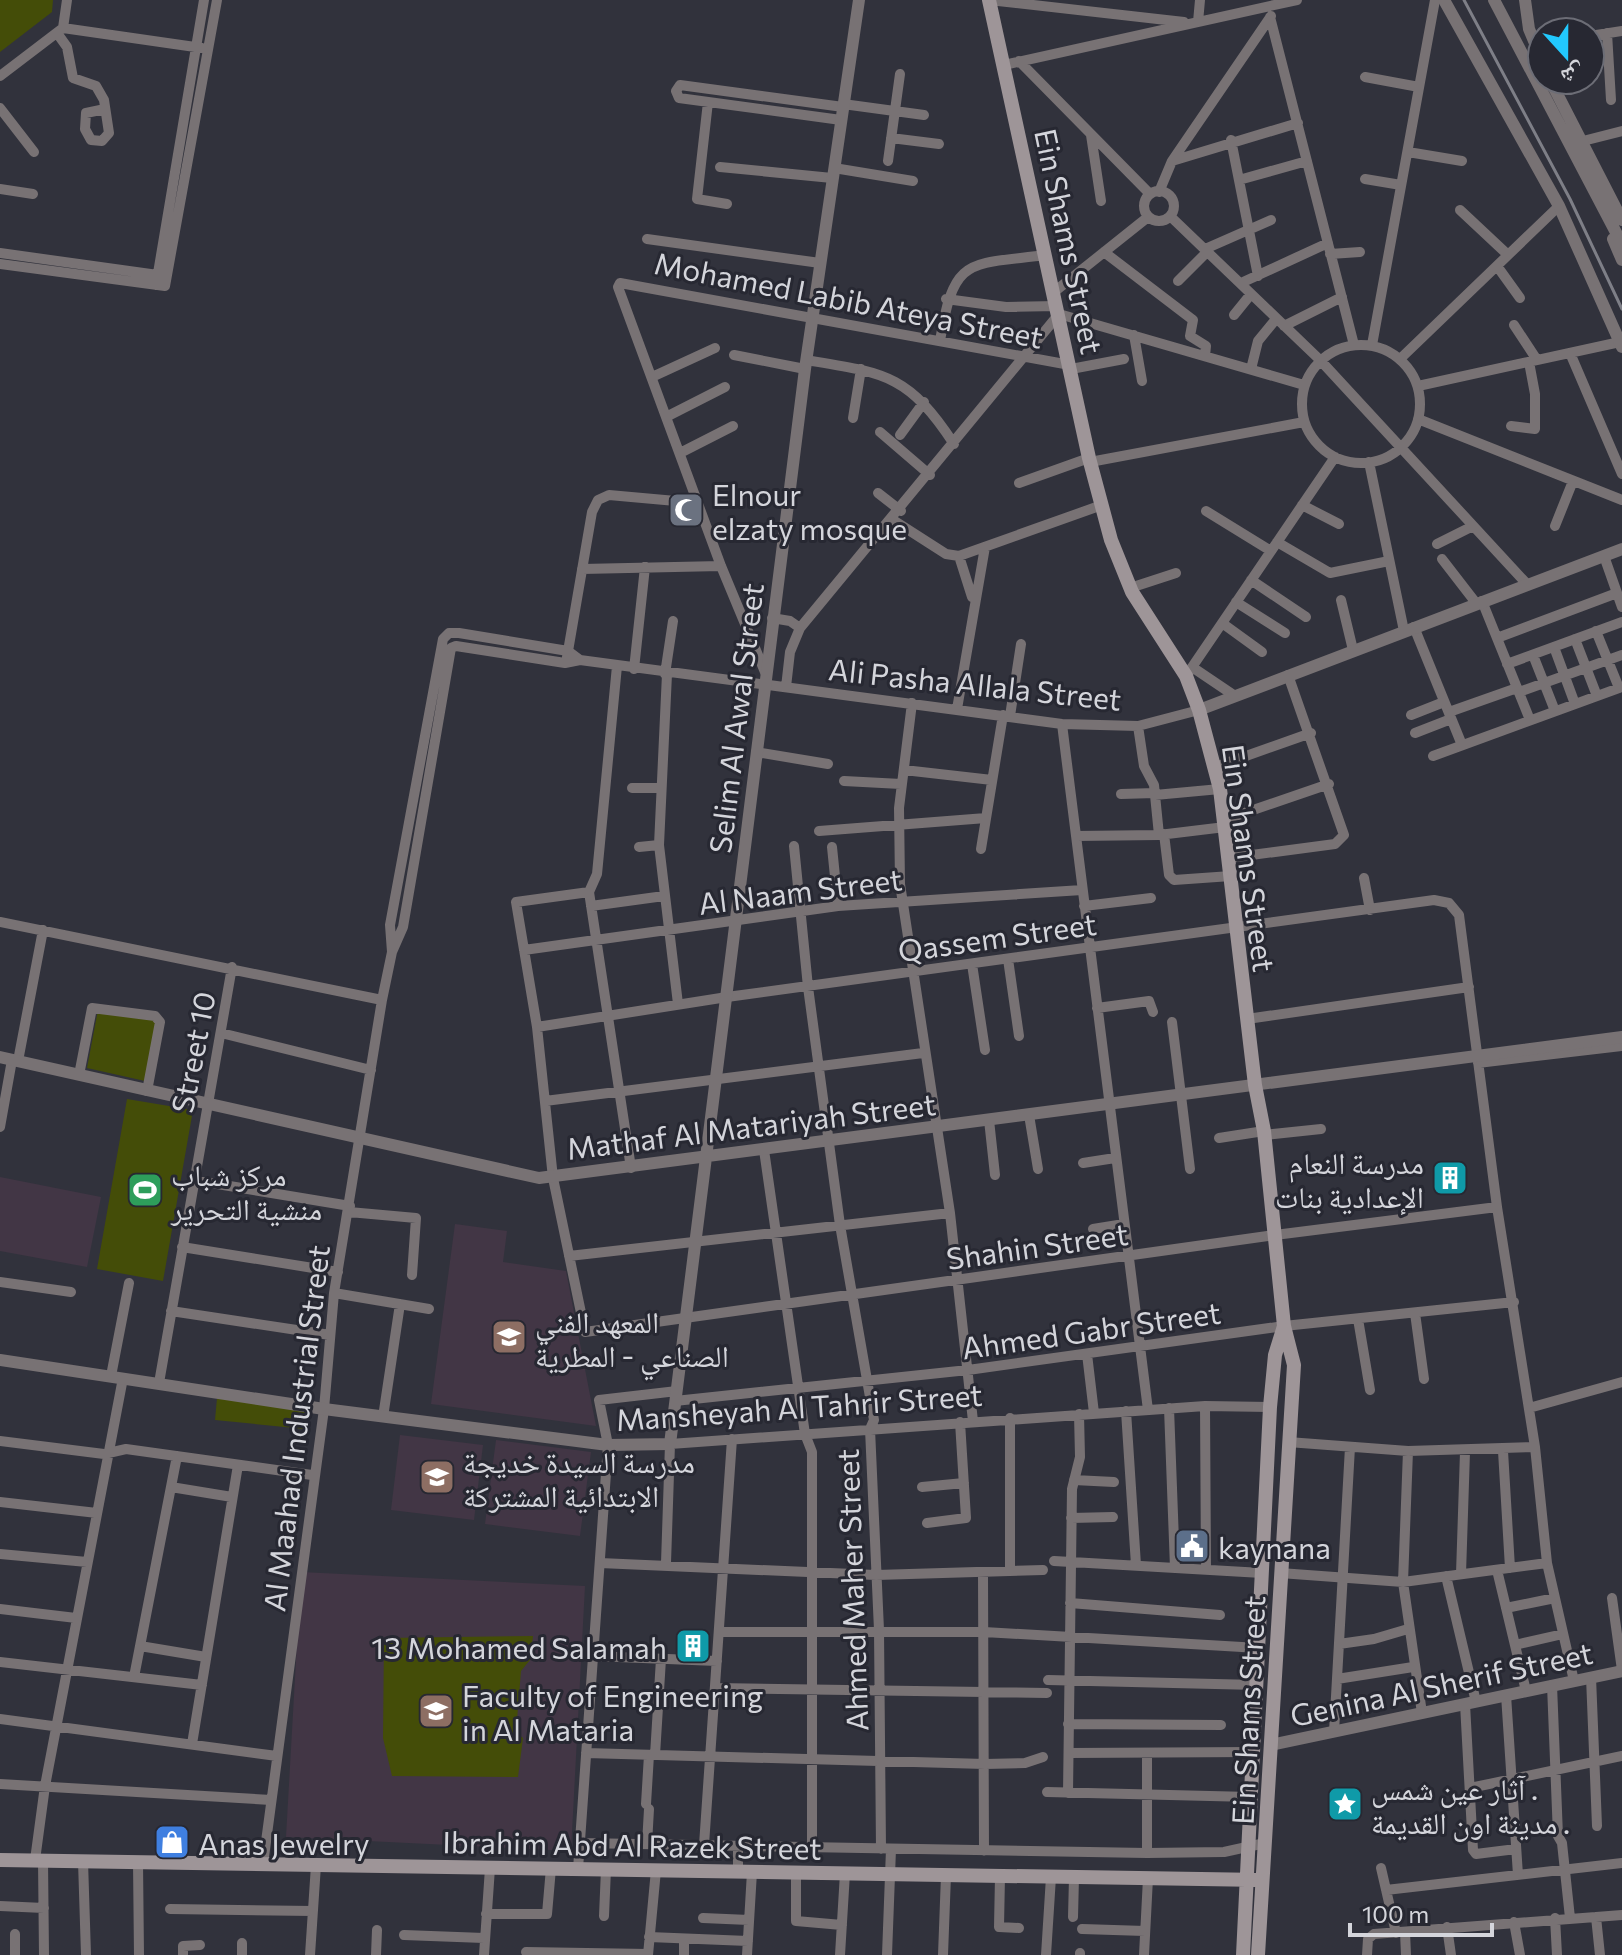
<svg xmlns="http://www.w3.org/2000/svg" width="1622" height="1955" font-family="Commissioner,'Noto Naskh Arabic',sans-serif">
<rect width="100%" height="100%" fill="#31323c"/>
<path fill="#423645" d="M0,1177L101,1197L87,1267L0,1251Z
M455,1224L507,1231L503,1262L566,1271L596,1426L431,1404Z
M400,1435L483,1445L474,1520L391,1510Z
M496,1440L591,1452L580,1536L485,1524Z
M301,1572L585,1586L571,1851L286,1837Z"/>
<path fill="#444d08" d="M0,0H53L52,12L0,52Z
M98,1010L157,1021L145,1081L87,1068Z
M127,1099L193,1110L163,1281L97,1269Z
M217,1398L303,1411L308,1414L305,1429L215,1420Z
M533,1636L530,1660L521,1671L516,1732L523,1738L518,1777L392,1776L383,1738L384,1638Z"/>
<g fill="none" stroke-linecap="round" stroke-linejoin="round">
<path stroke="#787274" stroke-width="10" d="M989,0L1184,22
M1270,17L1354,345
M1198,22L1200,0
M63,28L202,48
M57,33L67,47L73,78L96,86L104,100L109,133L102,141L91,140L85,129L86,113L105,109
M1607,33L1611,100
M1590,36L1622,31
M1019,61L1150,194
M1004,65L1297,0
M0,76L63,28L67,0
M1365,77L1419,87
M708,102L697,199L727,204
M843,104L924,115
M0,108L34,152
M841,120L679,98L676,91L680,85L843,107
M1091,135L1101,201
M891,138L939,144
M1231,140L1258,276
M1579,142L1622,131
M1408,152L1462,161
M888,161L900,74
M1172,161L1298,123
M720,167L832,178
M834,168L913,181
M1365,179L1401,185
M1239,180L1307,161
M0,189L33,194
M1144 206a15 15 0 1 1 30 0a15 15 0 1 1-30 0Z
M1159,192L1172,161L1271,16
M1460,210L1508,255
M1170,216L1320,360L1526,583
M647,239L820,263
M1205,249L1271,220
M1104,252L1193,320L1190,336L1206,346L1205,356
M0,253L165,276
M1330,254L1360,252
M0,264L165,286L217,0
M1497,266L1520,298
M1178,281L1208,251
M1241,283L1328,243
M156,285L204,0
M1054,292L1148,217
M946,299L1006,307L1057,306
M1234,315L1251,294
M1514,325L1537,360
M1284,326L1342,297
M1134,335L1142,381
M940,341C954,255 968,265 1046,255
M1302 404a59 59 0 1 1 118 0a59 59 0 1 1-118 0Z
M1372,345L1435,0
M1570,353L1622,474
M734,355L805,369
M1400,359L1559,206
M806,360C885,373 908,374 954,444
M1071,369L1124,359
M1251,369L1258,341L1276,319
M652,377L715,348
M1418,386L1620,342
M666,417L725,387
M853,418L861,369
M1418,419L1622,500
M1511,426L1535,429V394L1529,362
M880,432L930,475
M900,435L924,402
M680,453L733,426
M1090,462L1304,422
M1369,462L1404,631
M1019,483L1089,458
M878,493L901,511
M1302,505L1339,524
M1206,511L1271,551
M893,520L946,554L959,556L1102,505
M1555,526L1573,481
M1277,542L1330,573L1389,561
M1437,544L1473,526
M959,556L972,597
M1604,556L1622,607
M1442,559L1476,603
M582,569L721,566
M1251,580L1306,617
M1130,588L1176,573
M1341,600L1353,650
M1482,601L1530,720
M1236,602L1285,633
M772,618L790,621L800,628
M1222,623L1262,652
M1414,627L1462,745
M1596,631L1619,688
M1497,638L1617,593
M1575,639L1597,696
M1554,647L1575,704
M1533,655L1555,711
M567,657L592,512L598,500L609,495L698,503
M1507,664L1622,622
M1192,667L1235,696
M634,669L645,567
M765,672L721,566L618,287L620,283L1070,365
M665,674L673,621
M667,674L659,845L678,1004
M1186,676L1335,457
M786,687L790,652L800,628L1059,314L1304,385
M1519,692L1622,655
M912,703L899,808L900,884L950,1213L973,1421
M957,709L985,547
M1449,712L1517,688
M1411,715L1444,702
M1010,716L1021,644
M1062,724L1148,1410
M1138,726L1144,766L1154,785L1159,835
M1415,733L1451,719
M756,752L828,764
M1433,756L1622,687
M1215,767L1311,733
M904,770L992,780
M844,781L901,784
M632,788H659
M1121,794L1155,793
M1155,795L1220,789
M1224,820L1329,784
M819,831L986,818
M1164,834L1169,875L1174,880L1231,876
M1076,836L1159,835L1225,827
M794,846L808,987L840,1225L874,1420L870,1429L879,1630L881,1849
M639,847L659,845
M832,847L838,906
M981,849L1003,715
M1229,858L1335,844L1344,835L1288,675
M1364,878L1370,910
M589,892L516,902L537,1027L553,1178L585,1332L1275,1235L1497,1207
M589,892L631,1168
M589,892L597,874L617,666
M591,906L664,896
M1084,906L1151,898
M0,922L382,1000
M524,950L838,906L1082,890
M392,952L390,925L443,639L449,633H459L568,651L580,660
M1008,959L1019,1036
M972,964L985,1050
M1097,1008L1149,1001L1153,1012
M1247,1019L1469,987
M1172,1022L1190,1169
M537,1027L727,997L1434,900L1449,903L1459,915L1497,1207L1535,1447L1547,1563L1574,1681
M221,1033L371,1070
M18,1061L43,930
M1478,1063L1622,1046
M79,1075L92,1008L155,1016L160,1022L147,1091
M545,1101L923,1053
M1029,1115L1038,1169
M989,1120L995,1175
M0,1127L12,1060
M1264,1135L1321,1129
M1219,1138L1264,1131
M764,1150L805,1434L812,1452V1847
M1083,1163L1115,1158
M193,1180L350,1206
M349,1212L416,1218L412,1275
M1093,1229L1124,1224
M182,1247L338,1272
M569,1256L950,1213
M0,1282L71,1292
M334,1293L429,1309
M171,1311L330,1335
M1415,1313L1424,1379
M1358,1319L1370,1390
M1087,1354L1094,1413
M111,1376L129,1283
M159,1383L232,967
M675,1401L968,1370L1284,1326L1514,1302
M1205,1406L1206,1569
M1169,1408L1175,1568
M1529,1408L1622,1382
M1126,1411L1136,1565
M383,1417L400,1304
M0,1441L104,1454L126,1449L312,1475
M1288,1442L1408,1451L1535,1447
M1408,1451L1403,1582L1422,1713
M1503,1451L1510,1568
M1074,1480L1114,1482
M171,1487L232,1497
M922,1487L964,1483
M0,1502L97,1513
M1071,1518L1113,1517
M927,1523L966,1518L960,1422
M0,1554L87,1562
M1054,1561L1262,1573
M600,1563L876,1575L1043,1570
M666,1563L670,1444L1205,1406L1270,1407
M1497,1570L1526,1691
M1010,1571V1418
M983,1573L984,1851
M1280,1573L1403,1582L1547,1563
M1461,1574L1465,1452
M1446,1576L1476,1702
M1612,1598L1622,1670
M1070,1603L1220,1615
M1506,1608L1555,1598
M0,1609L76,1618
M719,1632H984L1259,1648
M1339,1644L1374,1639L1408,1629
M1515,1645L1563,1634
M140,1646L206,1657
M593,1656L717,1661
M0,1662L202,1685
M134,1677L177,1456
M1591,1677L1597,1826
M1337,1679L1413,1667
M1048,1680L1257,1685
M1552,1685L1558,1836L1562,1843L1570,1918
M715,1688L1047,1693
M1506,1695L1518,1875
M1465,1704L1473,1850L1476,1854L1516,1849
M0,1719L277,1756
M1068,1724L1221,1725
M1334,1732L1350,1447
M192,1744L238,1465
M586,1753L985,1764L1025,1763L1043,1757
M1069,1753L1253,1752
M1147,1753V1853
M655,1755L661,1659
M0,1784L271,1800
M1470,1788L1622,1756
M1047,1792L1251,1797
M1068,1793L1072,1489L1080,1457L1079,1414
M646,1804L649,1755
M581,1843L1147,1853L1224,1852L1265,1843
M647,1844L649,1809
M704,1845L732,1439
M35,1860L45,1786L123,1378
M43,1860L44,1955
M83,1861L86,1955
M138,1862L139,1955
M263,1864L324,1409L334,1293L382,1000L392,952L403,927L451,648L456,646L565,663L580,660L1062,724L1138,726L1199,710
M1381,1868L1396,1933
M578,1869L608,1445L599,1400L677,1391
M738,1871V1846
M796,1872V1921L842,1925
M1000,1876L999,1927L1019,1928
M1386,1890L1622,1863
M0,1906L44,1908
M170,1909L313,1911
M486,1914H547L551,1868
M604,1916L606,1869
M1073,1917L1074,1877
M1596,1917L1600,1955
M703,1918L749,1920
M1555,1918L1557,1955
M1514,1922L1520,1955
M1447,1927L1451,1955
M1082,1929L1145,1931
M1405,1932L1406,1955
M15,1934V1955
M404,1935L484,1938
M649,1937L748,1941
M526,1952L648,1954
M183,1955V1946L200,1945
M242,1955V1943
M310,1955L316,1865
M376,1955L377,1930
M484,1955L490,1868
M648,1955L656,1870
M684,1955V1939
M747,1955L752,1872
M840,1955L845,1873
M887,1955L891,1849
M943,1955L946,1875
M1046,1955L1051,1877
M1080,1955V1953
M1144,1955L1148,1878
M1367,1955L1368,1939L1374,1934L1622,1915"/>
<path stroke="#787274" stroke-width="12" d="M1444,0L1559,206L1622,347
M1494,0L1622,244
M1525,0L1529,29L1542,60
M1550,80L1622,220
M1613,239L1622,260
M1199,710L1622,549
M0,1057L539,1178L1622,1037
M0,1360L324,1409L608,1445L670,1444L805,369L859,0
M1271,1745L1622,1671"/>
<path stroke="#9e9598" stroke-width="14" d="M989,0L1089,458L1111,540L1132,592L1186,676L1199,710L1220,789L1255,1085L1264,1131L1284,1326L1294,1365L1258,1955
M0,1860L1262,1880
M1243,1955L1270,1407L1275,1355L1284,1326"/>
<path stroke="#7e7f87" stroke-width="3" d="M1464,0L1570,199L1622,309"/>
</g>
<defs>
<symbol id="mosque-square" viewBox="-11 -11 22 22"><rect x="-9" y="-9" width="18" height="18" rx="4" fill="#6b7280" stroke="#272832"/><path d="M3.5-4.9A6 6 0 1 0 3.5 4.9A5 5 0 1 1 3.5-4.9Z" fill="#fff"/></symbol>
<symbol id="building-square" viewBox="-11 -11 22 22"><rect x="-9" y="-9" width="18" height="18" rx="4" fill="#0f9aa8" stroke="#272832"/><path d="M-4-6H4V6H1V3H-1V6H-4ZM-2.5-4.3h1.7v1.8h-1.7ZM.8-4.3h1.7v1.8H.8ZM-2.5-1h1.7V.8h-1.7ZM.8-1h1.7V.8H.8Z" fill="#fff"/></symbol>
<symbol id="stadium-square" viewBox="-11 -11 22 22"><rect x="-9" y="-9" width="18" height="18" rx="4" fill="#2e9e5b" stroke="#272832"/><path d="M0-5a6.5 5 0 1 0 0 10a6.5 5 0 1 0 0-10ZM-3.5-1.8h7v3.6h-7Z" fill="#fff"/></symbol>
<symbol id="university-square" viewBox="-11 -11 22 22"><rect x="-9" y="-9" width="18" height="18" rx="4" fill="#8d6e63" stroke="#272832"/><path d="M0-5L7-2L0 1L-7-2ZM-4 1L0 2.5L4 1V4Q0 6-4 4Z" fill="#fff"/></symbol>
<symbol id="school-square" viewBox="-11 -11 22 22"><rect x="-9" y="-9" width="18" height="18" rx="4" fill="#8d6e63" stroke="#272832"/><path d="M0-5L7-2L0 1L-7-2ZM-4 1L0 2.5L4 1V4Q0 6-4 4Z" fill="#fff"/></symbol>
<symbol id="civic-square" viewBox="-11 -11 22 22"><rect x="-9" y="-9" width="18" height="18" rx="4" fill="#5c6f8a" stroke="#272832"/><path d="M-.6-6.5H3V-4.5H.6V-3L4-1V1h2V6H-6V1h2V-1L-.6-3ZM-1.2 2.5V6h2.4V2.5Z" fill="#fff"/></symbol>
<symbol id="sight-square" viewBox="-11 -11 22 22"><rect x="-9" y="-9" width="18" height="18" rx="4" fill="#0f9aa8" stroke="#272832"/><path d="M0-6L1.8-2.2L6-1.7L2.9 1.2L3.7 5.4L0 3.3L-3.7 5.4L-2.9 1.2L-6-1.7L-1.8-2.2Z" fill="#fff"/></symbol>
<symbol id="shop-square" viewBox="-11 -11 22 22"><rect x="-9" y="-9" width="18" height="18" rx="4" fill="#3f7fe0" stroke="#272832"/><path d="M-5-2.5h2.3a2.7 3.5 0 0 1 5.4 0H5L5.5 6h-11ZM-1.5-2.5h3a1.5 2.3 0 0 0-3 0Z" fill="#fff"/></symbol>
</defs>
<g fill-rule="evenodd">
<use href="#mosque-square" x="666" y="490" width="40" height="40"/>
<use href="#building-square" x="1430" y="1158" width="40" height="40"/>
<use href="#stadium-square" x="125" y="1170" width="40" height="40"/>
<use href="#university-square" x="489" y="1317" width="40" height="40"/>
<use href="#school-square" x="417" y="1457" width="40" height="40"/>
<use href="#civic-square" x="1172" y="1526" width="40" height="40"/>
<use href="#building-square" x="673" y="1626" width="40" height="40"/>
<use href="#university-square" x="416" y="1691" width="40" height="40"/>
<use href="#sight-square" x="1325" y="1784" width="40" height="40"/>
<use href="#shop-square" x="152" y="1822" width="40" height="40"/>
</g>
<g text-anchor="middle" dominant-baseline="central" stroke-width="6" stroke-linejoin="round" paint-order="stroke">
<g font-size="30" fill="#d4d5db" stroke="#272832">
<text transform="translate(1070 241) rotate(78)">Ein Shams Street</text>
<text transform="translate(849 299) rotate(11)">Mohamed Labib Ateya Street</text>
<text transform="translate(975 683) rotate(6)">Ali Pasha Allala Street</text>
<text transform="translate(735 718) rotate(-83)">Selim Al Awal Street</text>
<text transform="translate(1250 858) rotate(82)">Ein Shams Street</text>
<text transform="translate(800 890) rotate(-7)">Al Naam Street</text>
<text transform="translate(997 936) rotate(-8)">Qassem Street</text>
<text transform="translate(192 1052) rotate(-79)">Street 10</text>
<text transform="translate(751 1125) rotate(-7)">Mathaf Al Matariyah Street</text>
<text transform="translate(1037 1245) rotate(-8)">Shahin Street</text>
<text transform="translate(1091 1329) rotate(-8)">Ahmed Gabr Street</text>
<text transform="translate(799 1406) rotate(-4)">Mansheyah Al Tahrir Street</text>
<text transform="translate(295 1428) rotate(-83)">Al Maahad Industrial Street</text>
<text transform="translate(851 1590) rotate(-92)">Ahmed Maher Street</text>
<text transform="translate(1441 1683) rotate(-12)">Genina Al Sherif Street</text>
<text transform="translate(1247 1710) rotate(-87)">Ein Shams Street</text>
<text transform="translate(632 1844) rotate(1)">Ibrahim Abd Al Razek Street</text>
</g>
<g font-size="30" fill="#d4d5db" stroke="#272832" text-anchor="start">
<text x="712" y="493">Elnour<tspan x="712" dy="34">elzaty mosque</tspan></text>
<text x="1424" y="1161" text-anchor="end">مدرسة النعام<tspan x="1424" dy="34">الإعدادية بنات</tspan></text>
<text x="171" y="1173">مركز شباب<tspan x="171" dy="34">منشية التحرير</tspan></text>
<text x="535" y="1320">المعهد الفني<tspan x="535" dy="34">الصناعي - المطرية</tspan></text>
<text x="463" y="1460">مدرسة السيدة خديجة<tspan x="463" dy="34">الابتدائية المشتركة</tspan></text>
<text x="1218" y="1546">kaynana</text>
<text x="667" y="1646" text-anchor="end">13 Mohamed Salamah</text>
<text x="462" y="1694">Faculty of Engineering<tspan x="462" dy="34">in Al Mataria</tspan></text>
<text x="1371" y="1787">آثار عين شمس .<tspan x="1371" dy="34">مدينة اون القديمة .</tspan></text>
<text x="198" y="1842">Anas Jewelry</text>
</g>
</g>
<g transform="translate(1566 56) rotate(159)"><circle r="38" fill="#272832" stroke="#6c6d76" stroke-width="2"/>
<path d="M0-6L14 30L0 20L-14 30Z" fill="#22c9fe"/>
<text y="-12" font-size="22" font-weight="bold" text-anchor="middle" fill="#d4d5db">ش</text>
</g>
<path d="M1350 1923v12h142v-12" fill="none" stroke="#d4d5db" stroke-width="4"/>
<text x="1362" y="1923" font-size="24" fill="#d4d5db" stroke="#272832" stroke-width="6" paint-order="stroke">100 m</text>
</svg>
